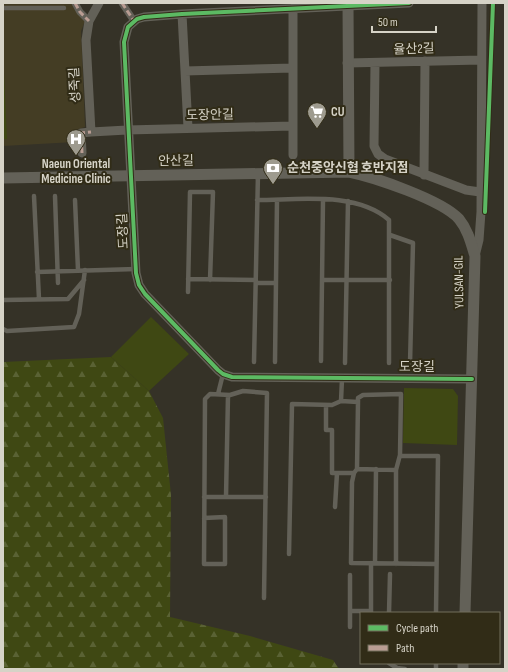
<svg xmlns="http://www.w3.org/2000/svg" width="508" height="672" font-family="'Sofia Sans Condensed','Noto Sans KR',sans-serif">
<defs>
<pattern id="forest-firs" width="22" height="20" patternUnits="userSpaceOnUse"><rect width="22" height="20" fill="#3f4813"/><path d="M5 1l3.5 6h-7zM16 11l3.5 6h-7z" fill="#5a6234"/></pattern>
</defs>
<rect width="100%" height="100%" fill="#353227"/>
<path fill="#443d24" d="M3,3H71L85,21L81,31L85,127L75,130V142L3,146Z"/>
<path fill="url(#forest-firs)" d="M111,357L149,391L163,418L171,495L170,617L250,636L333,660L339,669H3V362Z"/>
<path fill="#3f4813" d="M3,51L7,139H3Z
M151,317L189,354L149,391L111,357Z
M404,388L453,389L458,396L457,445L403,443Z"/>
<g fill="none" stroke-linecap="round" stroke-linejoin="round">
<path stroke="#636158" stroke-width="4.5" d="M3,8H64
M34,196L39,299
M55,196L58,283
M75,200L78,270
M257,200C298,200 356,191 389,220V363
M390,235L413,243L410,364
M37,272L136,269
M188,279L256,280
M322,280H390
M256,283H276
M188,292L190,192H213L210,280
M3,300L68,299L84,280
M3,329L7,331L74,327L79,314L85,270
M321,361L323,200
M254,362L258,173
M275,362L277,200
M345,363L348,201
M218,394L223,374
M341,401L342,379
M358,402V398L363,395L401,394L400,455L396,470V564
M326,405V430H332V473H354
M400,456H438L436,613
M357,469L396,470
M204,497H266
M226,497L228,395
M335,507L337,473
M204,518L225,517V564H204L205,399L210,394L230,395L243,391L267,393L264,598
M289,554L292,404L332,405L341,401L358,402L357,469L354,473L352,482L351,563L436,564
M375,563L376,469
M350,575V627
M350,611H371
M371,613V563
M389,613L390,574
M389,663L397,668L405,669
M436,663V669"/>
<path stroke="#636158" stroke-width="7" d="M75,3L80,12L89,21
M122,3L134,21"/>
<path stroke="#636158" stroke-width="9" d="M99,3L89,21L86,40L91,132L127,130L292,126
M409,3L182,14L144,17L137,19L128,27L124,42L136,273L139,285L145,294L218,370L223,374L232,377L472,379
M293,8V155
M182,14L188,128
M347,63L481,60
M375,63L374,146L378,154L385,159L466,190L480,192
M185,71L293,68
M82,153L81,133L91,132
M424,175L425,61
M475,256L479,240L481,212L482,3"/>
<path stroke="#636158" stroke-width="11" d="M348,3L349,172C374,177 442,200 459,219C468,230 471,243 475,256L465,613
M3,178L349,172
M463,669V663"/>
<path stroke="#b99d93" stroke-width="3" stroke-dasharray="6 3" stroke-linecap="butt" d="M75,3L80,12L89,21
M122,3L134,21
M82,153L81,133L91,132"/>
<defs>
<path id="cycleway" d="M409,3L182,14L144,17L137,19L128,27L124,42L136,273L139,285L145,294L218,370L223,374L232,377L472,379
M485,212L493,3"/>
</defs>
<use href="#cycleway" stroke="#312c17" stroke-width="6"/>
<use href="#cycleway" stroke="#5cba63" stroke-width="4"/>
</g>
<defs>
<symbol id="supermarket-pin" viewBox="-11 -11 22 30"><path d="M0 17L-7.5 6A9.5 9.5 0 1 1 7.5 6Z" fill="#9e9b8f" stroke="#312c17"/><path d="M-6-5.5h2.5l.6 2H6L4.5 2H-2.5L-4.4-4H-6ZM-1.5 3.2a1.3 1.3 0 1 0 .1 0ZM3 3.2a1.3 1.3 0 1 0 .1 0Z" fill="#fff"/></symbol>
<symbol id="hospital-pin" viewBox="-11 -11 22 30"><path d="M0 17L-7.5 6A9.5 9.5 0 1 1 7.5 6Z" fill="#9e9b8f" stroke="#312c17"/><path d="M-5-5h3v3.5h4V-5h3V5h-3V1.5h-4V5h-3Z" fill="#fff"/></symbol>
<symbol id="bank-pin" viewBox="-11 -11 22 30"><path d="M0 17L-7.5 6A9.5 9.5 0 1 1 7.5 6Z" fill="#9e9b8f" stroke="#312c17"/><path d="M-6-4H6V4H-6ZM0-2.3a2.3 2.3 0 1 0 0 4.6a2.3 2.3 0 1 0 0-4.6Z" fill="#fff"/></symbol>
</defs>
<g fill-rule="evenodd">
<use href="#supermarket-pin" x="306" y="101" width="22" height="30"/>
<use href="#hospital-pin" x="65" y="128" width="22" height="30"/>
<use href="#bank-pin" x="262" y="157" width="22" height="30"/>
</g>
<g text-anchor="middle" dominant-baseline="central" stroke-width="4" stroke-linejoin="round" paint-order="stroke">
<g font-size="13" fill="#d6d3c7" stroke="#312c17">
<text transform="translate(414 49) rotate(-2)">율산2길</text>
<text transform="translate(75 85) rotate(-93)">성죽길</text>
<text transform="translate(210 115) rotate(-1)">도장안길</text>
<text transform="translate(176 161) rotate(-1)">안산길</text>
<text transform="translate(123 231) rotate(-93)">도장길</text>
<text transform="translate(459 282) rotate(-91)">YULSAN-GIL</text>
<text x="417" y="367">도장길</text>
</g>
<g font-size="13" font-weight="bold" fill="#d6d3c7" stroke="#312c17" text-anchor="start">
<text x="331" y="112">CU</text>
<text x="76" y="164" text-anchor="middle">Naeun Oriental<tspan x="76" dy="15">Medicine Clinic</tspan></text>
<text x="287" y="168">순천중앙신협 호반지점</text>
</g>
</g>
<rect width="508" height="672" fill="none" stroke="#d6d3c7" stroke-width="8"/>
<rect x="360" y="612" width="140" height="52" fill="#312c17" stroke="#736f5d"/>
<rect x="368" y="625" width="20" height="6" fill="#5cba63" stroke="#736f5d"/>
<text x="396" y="632" font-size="12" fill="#d6d3c7">Cycle path</text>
<rect x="368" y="645" width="20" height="6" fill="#b99d93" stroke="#736f5d"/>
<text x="396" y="652" font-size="12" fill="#d6d3c7">Path</text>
<path d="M372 26v6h64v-6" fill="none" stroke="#d6d3c7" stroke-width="2"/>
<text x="378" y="26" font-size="12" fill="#d6d3c7" stroke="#312c17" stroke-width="3" paint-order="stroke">50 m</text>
</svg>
